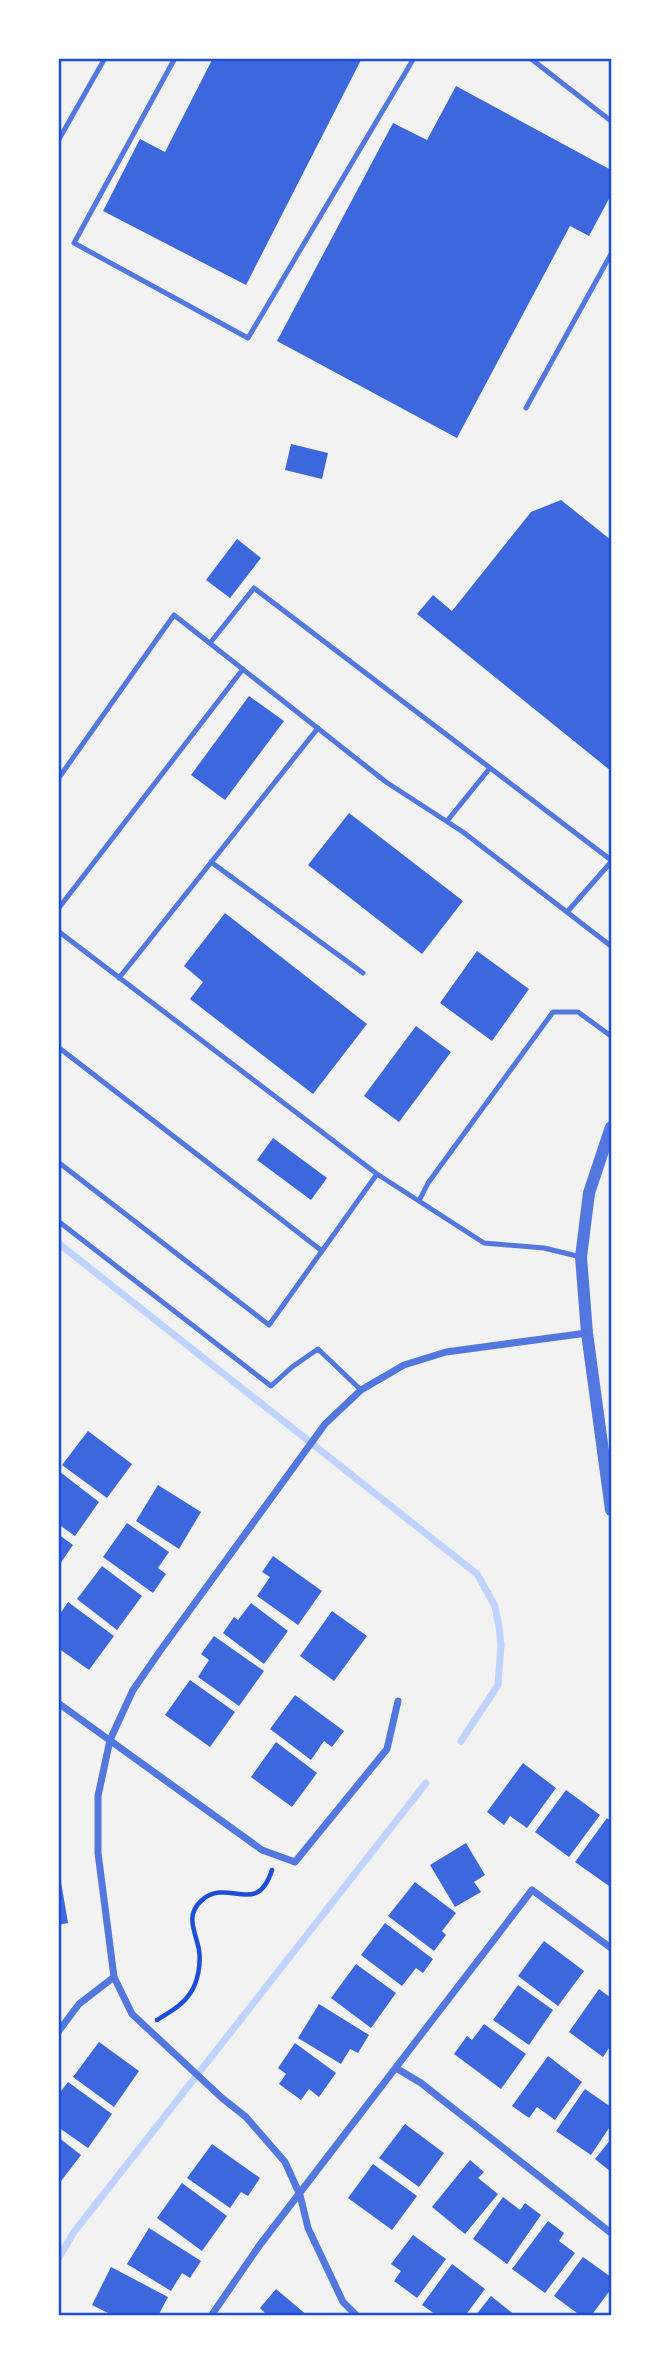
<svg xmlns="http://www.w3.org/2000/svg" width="669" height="2374" font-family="Lora,serif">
<rect width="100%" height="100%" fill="#f2f2f2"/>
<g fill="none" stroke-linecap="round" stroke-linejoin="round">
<path stroke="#bfd3fe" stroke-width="7" d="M58,1243L477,1574L495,1606L499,1627L501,1645L498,1685L461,1741
M58,2259L74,2232L426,1783"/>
</g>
<path fill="#3d67dc" d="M213,58H362L246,285L103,211L140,139L165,152Z
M456,86L611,170V195L589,236L570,226L457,438L277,341L393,123L427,140Z
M291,444L328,453L322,479L285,470Z
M561,500L611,540V771L417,614L433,595L452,611L531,512Z
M237,539L261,558L230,598L206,580Z
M249,696L284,721L225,800L191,775Z
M349,813L463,901L422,954L308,865Z
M225,913L367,1024L313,1094L190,999L203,982L184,966Z
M477,951L529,989L492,1041L440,1003Z
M416,1026L451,1052L399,1122L364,1096Z
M273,1138L327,1178L311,1200L257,1160Z
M88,1431L132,1464L107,1498L62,1465Z
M60,1472L99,1502L75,1536L58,1524V1476Z
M158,1485L201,1512L179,1549L136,1521Z
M127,1523L169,1552L158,1568L166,1574L153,1593L103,1557Z
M58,1534L73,1545L58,1567Z
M273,1556L322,1591L298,1625L257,1596L270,1577L262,1572Z
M102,1566L142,1596L117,1630L77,1599Z
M68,1602L114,1636L89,1670L58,1648V1617Z
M251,1603L288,1631L264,1664L223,1633L234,1617L238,1620Z
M332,1611L367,1636L334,1681L300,1656Z
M214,1636L264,1671L239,1706L198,1677L209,1660L201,1654Z
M190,1680L235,1712L210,1747L165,1715Z
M295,1695L344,1731L332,1747L324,1741L311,1760L270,1729Z
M276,1742L317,1773L292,1807L251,1777Z
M523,1763L556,1788L527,1828L510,1816L504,1825L487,1812Z
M566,1790L600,1815L569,1857L535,1832Z
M607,1818L611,1821V1884L609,1886L575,1862Z
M466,1843L485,1875L474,1882L481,1892L455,1907L430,1865Z
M58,1882H61L68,1923L58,1925Z
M415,1882L456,1913L442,1931L446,1935L434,1951L388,1916Z
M385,1923L433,1959L423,1973L416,1968L402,1986L361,1955Z
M544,1941L584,1971L558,2006L518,1976Z
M356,1964L396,1993L371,2028L331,1998Z
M518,1985L553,2010L529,2045L493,2020Z
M599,1989L611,1998V2045L603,2057L569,2032Z
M319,2004L369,2035L358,2053L350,2049L341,2064L298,2038Z
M484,2024L526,2054L501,2089L454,2054L467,2036L472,2040Z
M99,2042L139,2071L114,2107L73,2077Z
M295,2043L336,2073L319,2097L309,2089L301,2100L279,2084L286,2074L278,2068Z
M548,2056L582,2082L555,2120L537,2107L529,2118L512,2106Z
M68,2082L112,2114L88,2148L58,2127V2095Z
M585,2089L611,2107V2125L591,2155L556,2131Z
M405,2124L444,2153L419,2187L379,2158Z
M58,2137L81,2155L58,2185Z
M611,2139V2172L595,2159Z
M212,2144L260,2178L248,2196L241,2192L230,2208L187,2178Z
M470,2160L484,2172L478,2178L498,2194L465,2234L432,2207Z
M373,2164L417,2196L392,2230L348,2198Z
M182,2183L227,2216L202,2251L157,2218Z
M503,2197L520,2210L525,2203L541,2215L507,2264L473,2239Z
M548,2221L564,2233L559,2241L575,2253L545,2293L512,2269Z
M149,2228L201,2261L190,2278L182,2273L171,2291L127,2264Z
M413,2235L446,2259L417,2298L394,2281L401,2271L391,2264Z
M583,2257L611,2277V2289L591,2316H581L554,2296Z
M452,2264L485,2289L465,2316H438L422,2305Z
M111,2267L168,2297L158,2316H114L92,2305Z
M276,2289L308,2316H262L265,2313L260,2308Z
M491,2296L516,2316H475Z"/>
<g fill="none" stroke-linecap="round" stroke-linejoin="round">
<path stroke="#1d4ed8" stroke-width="4.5" d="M157,2020C170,2012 183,2005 191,1992C198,1981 201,1964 199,1950C196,1932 184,1916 202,1900C228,1877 257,1918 272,1870"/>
<path stroke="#5277de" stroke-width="5" d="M175,58L74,243L248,338L414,58
M530,58L611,121
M58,141L105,58
M526,408L611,254
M210,643L254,588L611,860
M58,779L174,615L386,782L463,832L611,946
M447,821L490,768
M211,862L363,973
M58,909L243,669
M568,911L611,862
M58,931L377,1174L484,1243L544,1248L581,1257
M119,978L318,728
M58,1047L322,1251
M58,1162L269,1325L377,1174
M419,1201L428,1183L553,1012H578L611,1036
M58,1221L271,1386L292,1367L318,1349L361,1390"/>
<path stroke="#5277de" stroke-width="7" d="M58,1703L262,1850L295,1862L387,1749L398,1701
M58,2032L79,2004L114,1977
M396,2068L421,2083L611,2233
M211,2316L259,2246L532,1890L611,1948
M357,2316L343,2302L308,2228L300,2195L285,2162L246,2117L222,2098L132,2014L114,1977L98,1853V1796L110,1740L133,1690L160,1651L325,1424L361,1390L404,1365L446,1352L587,1333"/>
<path stroke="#5277de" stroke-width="12" d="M611,1127L589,1193L581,1257L587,1333L611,1510"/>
</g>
<rect width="669" height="2374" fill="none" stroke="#ffffff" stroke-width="119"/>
<rect x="60" y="60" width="550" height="2254" fill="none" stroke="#1d4ed8" stroke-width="2.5"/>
</svg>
